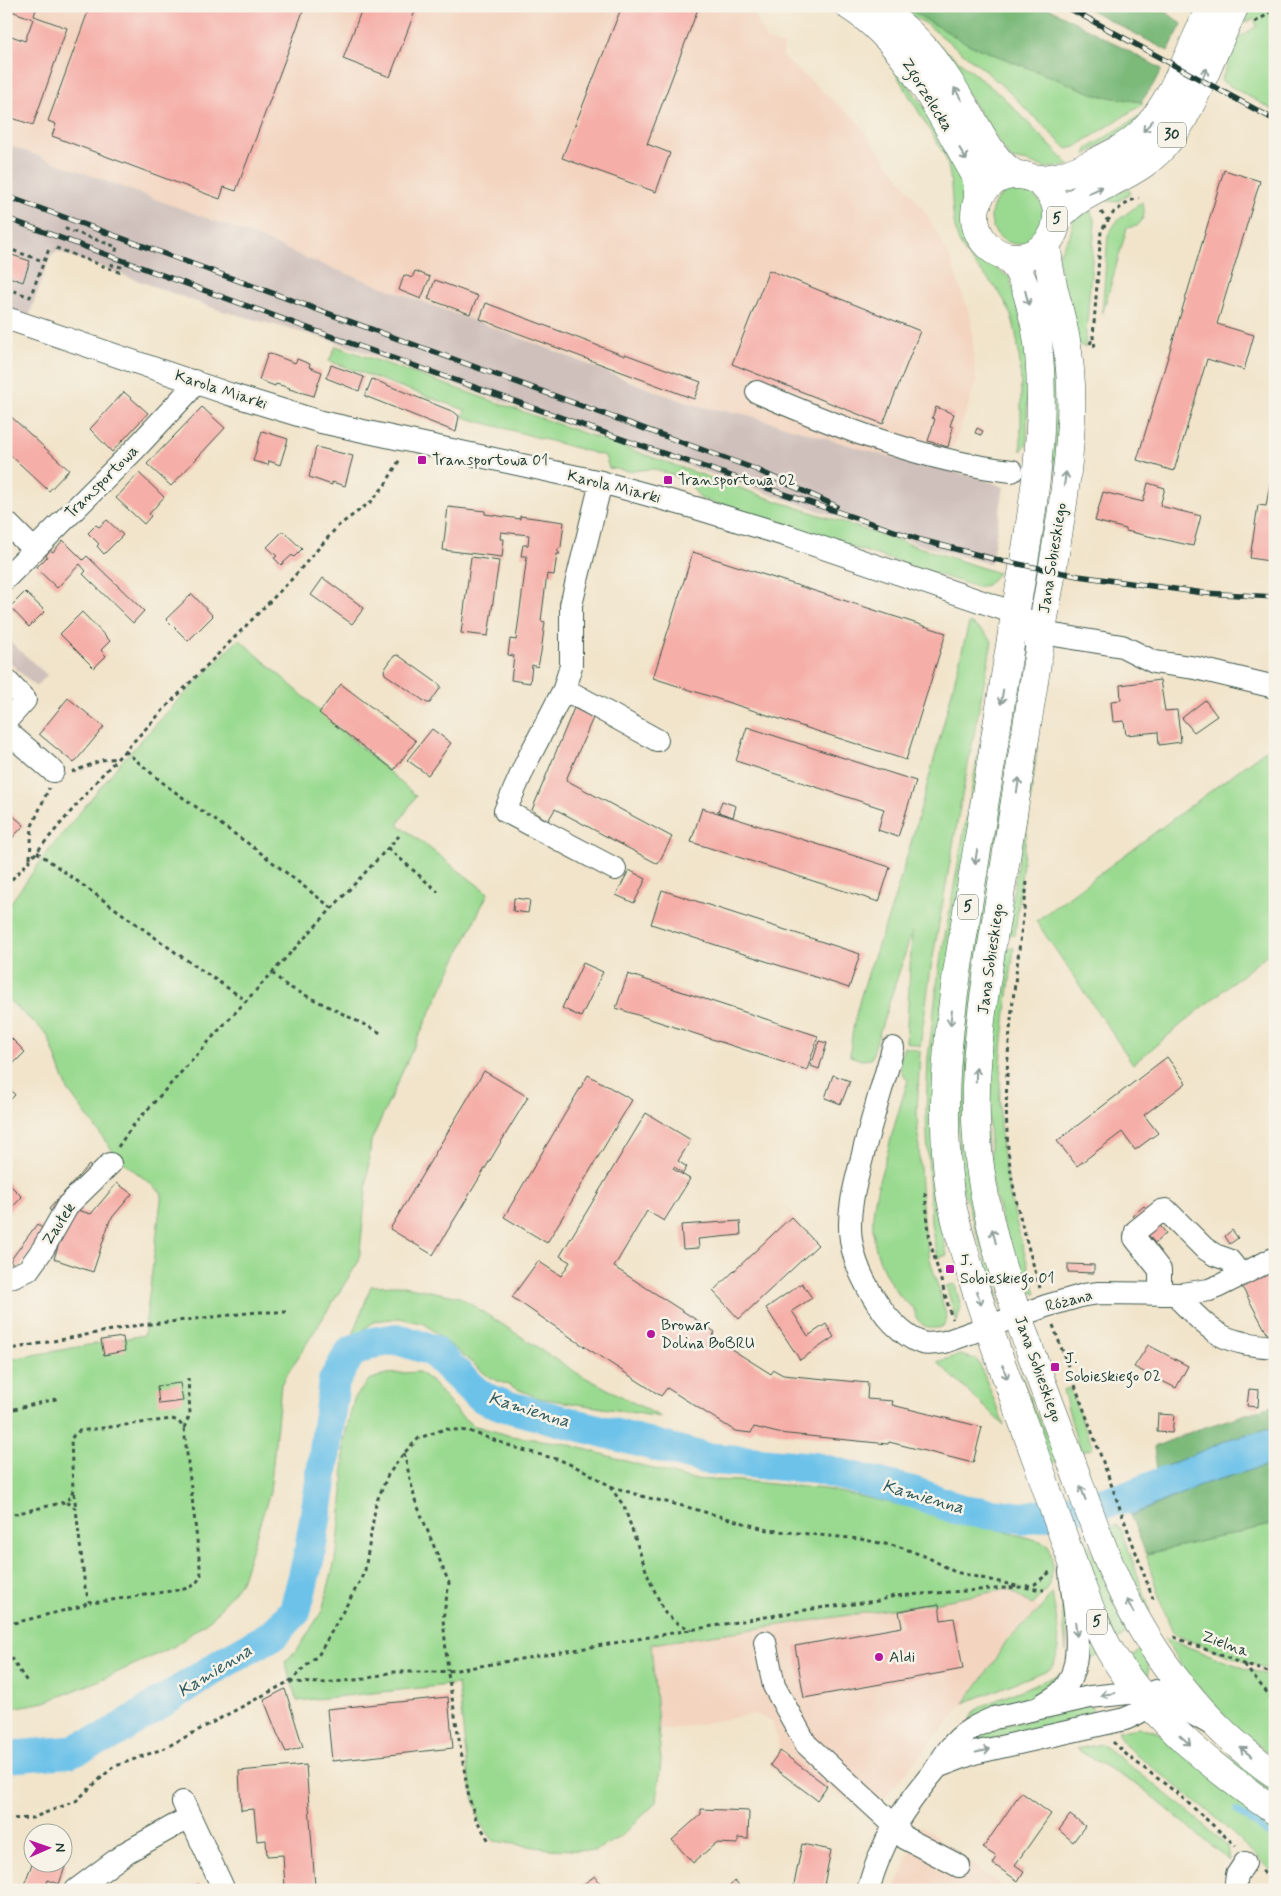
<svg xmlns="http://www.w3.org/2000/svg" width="1281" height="1896" font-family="Mynerve,sans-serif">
<rect width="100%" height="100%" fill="#f7f3e8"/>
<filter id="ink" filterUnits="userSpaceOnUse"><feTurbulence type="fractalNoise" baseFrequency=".02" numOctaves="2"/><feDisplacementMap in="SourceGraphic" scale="10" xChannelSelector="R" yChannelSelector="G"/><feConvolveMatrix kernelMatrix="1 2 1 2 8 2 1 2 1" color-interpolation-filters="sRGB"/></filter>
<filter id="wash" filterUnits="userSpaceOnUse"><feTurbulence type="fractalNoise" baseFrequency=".0096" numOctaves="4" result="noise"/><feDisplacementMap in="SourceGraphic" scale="20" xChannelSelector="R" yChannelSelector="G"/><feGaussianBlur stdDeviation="1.12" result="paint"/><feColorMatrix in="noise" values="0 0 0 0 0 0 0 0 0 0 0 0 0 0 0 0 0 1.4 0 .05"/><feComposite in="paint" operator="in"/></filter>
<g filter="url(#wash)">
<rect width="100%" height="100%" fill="#f1e4ca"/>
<path fill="#f3d4bf" d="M6,6H751L766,39L785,46L782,56L856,120L926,213L950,258L971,319L976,382L956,442L946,454L940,468L879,454L744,414L703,407L665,395L619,374L313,261L258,237L6,144Z
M1008,1589L1032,1605L1042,1608L1007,1640L990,1668L964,1703L870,1816L780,1751L772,1721L754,1714L659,1731L650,1644L938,1602Z
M920,1825L1007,1890H895Z"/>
<path fill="#cfc0bb" d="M6,144L258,237L313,261L542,346L665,395L703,407L744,414L879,454L980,478L1004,487L991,564L920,545L614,441L333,341L216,309L57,251L50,257L29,316L6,308Z
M6,638L47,675L36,687L6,659Z"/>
<path fill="#9ada90" stroke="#5c8c62" d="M892,6H902L913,11L970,45L1097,95L1141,102L1143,104L1075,147L1067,149L1007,90L982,68L925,23Z
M1246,6H1275V111L1221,81L1239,38L1257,26L1254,19L1243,23L1239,22Z
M928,36L1002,96L1070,166L1046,168L1028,162L1011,159Z
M876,40L944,135L968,193L963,209V222L970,245L981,258L1010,278L1028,348L1027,444L1021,451C1020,408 1026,337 1004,300C992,279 966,261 958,239C949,213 955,183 945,156Z
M1152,108L1148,116L1085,155L1087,149Z
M1127,189L1131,192C1123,198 1116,205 1106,200Z
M991 217a27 27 0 1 1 54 0a27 27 0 1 1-54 0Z
M1087,201L1095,222L1085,348L1075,341L1057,256L1070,236L1074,219Z
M1142,202C1146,211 1144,220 1137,226L1127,228L1102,315L1108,235L1117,221Z
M1033,273L1036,275L1053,349L1058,393V456L1035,590L1029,596Z
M336,346L771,499L998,573L987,585L977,587L701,499L690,485L673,475L654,469L628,471L609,468L605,456L463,417L465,410L329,361Z
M969,623C979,628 985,632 992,641L991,647L961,801L931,968L920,1046L906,1042L912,932L871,1059L862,1060L850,1056C853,998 881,945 897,890C924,801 947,712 969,623Z
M239,639L416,796L398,824L488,893L414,1046L371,1141L359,1261L281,1384L270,1492L241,1582L212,1618L173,1647L96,1682L45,1702L6,1709V1360L144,1335L162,1193L117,1157L68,1090L47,1034L6,998V909L46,854L121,762L174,705Z
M1015,669L1026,670L975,993L999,1303L962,1187L954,1088Z
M984,722L938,1197L940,1222L947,1255L937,1258L931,1223L930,1197L926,1113L928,1058L939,969Z
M1039,733L1026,835L1015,935L1006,934Z
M1275,743V948L1133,1064L1036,921Z
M1004,947L1014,948C1007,1005 998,1062 1000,1119C1002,1179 1020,1237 1036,1294L1026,1290L1019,1283L992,1185L986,1065Z
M904,1047L920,1051L917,1113L923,1224L930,1259L947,1318L944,1325C931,1334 914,1323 914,1308C903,1301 895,1291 889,1280C862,1234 874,1197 888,1150C894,1126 901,1103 908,1080C896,1070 900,1060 904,1047Z
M955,1284L961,1307L957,1322L946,1286Z
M399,1285L460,1297L577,1373L661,1417L539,1398L489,1377L425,1324L399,1318L375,1321L352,1338L371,1286Z
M960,1355L975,1359L980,1365L1004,1425L937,1362Z
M419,1372L431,1381L457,1412L472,1425L511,1436L563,1443L689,1479L741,1481L824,1489L925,1510L1040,1541L1049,1545C1053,1558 1054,1578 1046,1590C1042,1595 1036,1600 1032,1605L1008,1589L938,1602L651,1644L661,1760L657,1802L619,1838L594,1851L549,1849L494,1841L480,1823L468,1773L458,1684L297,1701L285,1662L300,1646L322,1611L337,1553L343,1492L344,1440L354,1399L369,1380L386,1374Z
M1020,1373L1034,1410L1061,1460L1048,1465L1015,1374Z
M1069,1388L1093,1448L1080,1453L1063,1390Z
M1275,1524V1671L1245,1662L1175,1635L1173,1632L1161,1603L1146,1554Z
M1117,1525L1118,1529L1121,1528L1149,1608V1615L1138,1601L1109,1527Z
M1082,1532L1132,1630L1116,1641L1075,1535Z
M1058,1571H1060L1067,1622L1066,1651Z
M1052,1592C1055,1615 1066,1650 1050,1669L964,1703L990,1668L1007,1640L1042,1608Z
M1085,1637L1100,1655L1084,1662Z
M1164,1638L1247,1669L1275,1677V1759L1228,1720L1188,1676Z
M1143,1648C1147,1659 1153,1671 1145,1681L1128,1660Z
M1058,1675H1063L1046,1695L970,1721L974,1712L982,1706Z
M1091,1704L1094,1716L979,1742L965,1743L981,1732Z
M1182,1721L1248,1770L1275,1787V1799Z
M1140,1728L1152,1730L1163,1735L1275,1824V1874L1214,1816L1126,1746L1118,1731Z
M1101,1744L1172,1798L1205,1826L1227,1846L1229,1860L1142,1788L1076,1749Z"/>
<path fill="#7bba7a" stroke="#4d7c57" d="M902,6H1045L1162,69L1155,82L1141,102L1097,95L970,45Z
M1083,6H1158L1182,24L1168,51Z
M1275,1405V1427L1232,1438L1157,1470L1154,1447L1196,1430Z
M1275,1463V1524L1146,1554L1131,1516L1207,1483Z"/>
<path fill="#6dc2e9" stroke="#46808e" d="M1275,1427V1463L1207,1483L1131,1515L1120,1484L1157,1470L1232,1438Z"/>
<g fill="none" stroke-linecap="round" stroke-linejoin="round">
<path stroke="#6dc2e9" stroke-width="5.5" d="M1236,1810L1275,1840"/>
<path stroke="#6dc2e9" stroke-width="32" d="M6,1757L69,1752L109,1736L228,1660L274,1634L295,1611L309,1556L320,1489L334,1381L350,1353L372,1343L397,1339L432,1350L472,1389L484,1398L505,1406L704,1458L815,1468L916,1493L961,1510L1024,1518L1125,1498L1165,1482"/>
</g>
<g id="blocks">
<path fill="#f5afa8" d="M6,6H37L34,16L67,28L33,125L6,116V34L25,41L33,19L6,9Z
M90,6H305L236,191L224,187L220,199L52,136L56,124L48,121Z
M363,6H417L390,77L343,59Z
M622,6H699L647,144L670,153L656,192L562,158Z
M1224,170L1260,181L1217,324L1254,335L1244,370L1207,359L1174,471L1137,460Z
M6,253L30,261L23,282L6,276Z
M769,270L920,331L883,424L732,364Z
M415,271L430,277L421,299L399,290L404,275L412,278Z
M435,280L478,296L470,314L428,299Z
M486,303L625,356V354L701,382L694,399L480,319Z
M268,353L295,363L297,359L310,364L309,367L322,372L314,396L289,389L290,388L276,384L275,386L259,380Z
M331,365L364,377L359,391L326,378Z
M372,379L454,412L459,416L456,432L365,396Z
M124,392L148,413L112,452L90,429Z
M202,407L225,428L171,486L147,464Z
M936,407L954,414L950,426L953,427L948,447L928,441L935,419L932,418Z
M6,412L69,470L49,491L6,451Z
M977,428L983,431L981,435L975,433Z
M262,431L288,439L280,465L269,461L268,465L253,461Z
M316,447L353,456L345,486L332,482V485L309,477Z
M1274,462H1275V562L1250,558L1258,505L1266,506Z
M139,473L164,497L149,514L151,516L144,524L116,498Z
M1148,483L1165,488L1160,506L1201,516L1193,546L1126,531V529L1095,521L1103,492L1143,502Z
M448,507L485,511V514L520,519V516L564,522L561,547L557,550L560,554H557L554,575L547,574L541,621L545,622L541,652L538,667L532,665L530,683L511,680L514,656L508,655L510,639L516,640L527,556H521L523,545H528L529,535L501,532L500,539H504L502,557L443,550Z
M107,520L123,535L104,554L97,546L99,544L88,533L96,525L99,527Z
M283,531L302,549L294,557L292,555L281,565L274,558L277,556L267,547Z
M63,540L83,560L87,556L144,611L133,623L83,574L86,571L80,564L57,588L36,568L47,557L46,555L50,550L53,552Z
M693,552L946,633L906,760L653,678Z
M471,557L499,561L488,636L461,633Z
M323,578L364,608L352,624L311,595Z
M25,592L45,611L29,627L10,607Z
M192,594L213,616L188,641L166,619Z
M82,612L110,641L101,650L106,656L94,668L60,634Z
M398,655L440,685L441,687L430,703H427L385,674L384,670L394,656Z
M1160,680L1165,711L1177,710L1181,742L1159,745L1158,732L1126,735L1124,721L1113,722L1111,701L1121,700L1120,685Z
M341,684L416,741L394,770L319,713Z
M68,698L104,727L74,763L39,734Z
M1205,700L1217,716L1194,732L1182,718Z
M574,708L593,718L566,780L672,837L658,864L555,809L548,821L532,810Z
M747,727L916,781L898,837L878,830L884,809L736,761Z
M432,729L451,743L428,775L407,760Z
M722,801L736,806L733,817L718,812Z
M702,808L890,867L879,902L691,842Z
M6,810L24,825L6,845Z
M629,870L646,879L634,903L616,895Z
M662,890L860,954L849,988L651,924Z
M514,898L530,900L528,913L513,911Z
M583,963L603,972L581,1017L562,1008Z
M628,974L818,1036L807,1070L616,1008Z
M6,1033L25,1052L6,1071Z
M819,1041L827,1043L819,1069L811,1066Z
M1167,1057L1186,1083L1144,1115L1158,1133L1135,1150L1122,1132L1077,1166L1057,1141Z
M484,1071L528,1097L433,1255L390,1229Z
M588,1075L632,1100L547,1243L504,1217Z
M833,1075L850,1081L841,1104L825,1098Z
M9,1088L15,1095L6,1104V1091Z
M646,1113L691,1140L678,1161L687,1167L683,1173L674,1167L673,1169L690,1179L664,1221L647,1211L614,1267L706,1326L715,1332L712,1337L771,1374L774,1370L783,1375L868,1383L867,1399L893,1401L892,1405L982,1427L973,1463L889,1442L888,1444L778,1433L754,1427L751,1433L735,1431L667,1388L661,1396L576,1341L512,1297L538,1261L561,1276L570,1262L560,1256Z
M89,1165L96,1171L55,1215L49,1209Z
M6,1181L22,1197L6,1214Z
M117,1183L132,1194L110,1220L93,1272L54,1259L70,1208L91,1214Z
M1144,1206L1166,1233L1155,1243L1132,1216Z
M791,1217L818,1245L739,1319L713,1291Z
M740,1221L741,1235L698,1239L699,1248L683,1249L681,1225Z
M37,1224L47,1232L19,1268L10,1261Z
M1275,1225V1235L1270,1228Z
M1232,1230L1238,1238L1230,1244L1225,1236Z
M1068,1264L1094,1265V1273L1068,1272Z
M1267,1271L1275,1285V1331L1268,1335L1242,1287Z
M802,1283L812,1298L792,1311L808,1336L826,1324L834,1337L800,1360L766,1308Z
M123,1337L125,1351L104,1355L101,1340Z
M1148,1345L1188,1366L1176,1388L1134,1367Z
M180,1383L183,1401L159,1404L157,1386Z
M1249,1389L1259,1390L1258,1407L1247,1406Z
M1158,1414L1174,1415L1172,1433L1157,1432Z
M939,1604L941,1620L954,1618L963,1669L804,1698L795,1646L902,1627L899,1611Z
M285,1689L303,1747L286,1752L277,1733L264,1700Z
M448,1697L453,1748L332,1761L327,1709Z
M780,1751L827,1786L817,1800L770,1765Z
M306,1765L315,1886L285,1887L283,1855L267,1856L266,1840L257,1841L254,1809L241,1810L239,1771Z
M1021,1792L1051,1814L1015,1865L1024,1871L1018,1881L993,1864L997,1857L983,1848Z
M701,1809L749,1811L748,1839L738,1838V1844L716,1843L693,1863L672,1840L701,1814Z
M1070,1815L1085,1826L1073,1842L1059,1830Z
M802,1844L831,1850L823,1890H793Z
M62,1863L66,1864L59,1884L48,1880L45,1890H22L32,1864Z
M595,1876L605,1890H575Z
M734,1881L745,1890H727Z
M199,1884L201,1890H187Z"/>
</g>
</g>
<g filter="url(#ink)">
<use href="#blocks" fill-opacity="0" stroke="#3e564a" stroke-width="1"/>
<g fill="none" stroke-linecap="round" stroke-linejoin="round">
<defs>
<path id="minor" d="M6,318L229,394L321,422L601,482L696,508L788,536L1015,613C1035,625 1033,630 1037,651
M757,392C836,426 925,462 1012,471
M601,482L571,605V666L564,689L526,763L505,811L615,869
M6,522L27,543
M6,578L134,450L188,392L194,381
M1042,633L1122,646L1154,662L1196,668L1275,687
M6,680L25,700L6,721
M564,689L657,740
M6,731L53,771
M893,1048C883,1085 871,1121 862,1158C855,1184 847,1213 851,1240C855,1268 869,1293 886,1315C894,1325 909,1339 922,1343C929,1345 937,1343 945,1342L1046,1306L1084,1295L1099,1293L1182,1294L1209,1290L1219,1286L1275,1258
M6,1279L28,1270L43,1249L68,1205L110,1164
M1160,1294V1270L1135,1238L1136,1231L1161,1211L1166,1210L1204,1248L1215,1255L1229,1260L1241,1275
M1182,1294V1302C1217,1337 1225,1343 1275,1347
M765,1642L774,1686L806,1744L894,1825L905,1838L959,1866
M1042,1705C1048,1701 1056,1697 1061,1692C1088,1666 1073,1605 1070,1571
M937,1767L974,1753L1125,1719C1139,1713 1152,1708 1156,1691
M183,1802L224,1890
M76,1890L127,1852L190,1817
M868,1890C882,1840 902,1810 935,1770C940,1763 944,1755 950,1748C961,1733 977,1725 994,1718L1090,1697L1139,1692L1156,1693L1209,1723
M1235,1890L1237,1875L1245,1863"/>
<path id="major" d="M849,6C909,44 941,116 976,176L978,188V202
M872,6C919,31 944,72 970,115C983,137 994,162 1016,175
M975 216a41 41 0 1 1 82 0a41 41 0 1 1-82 0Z
M1035,179C1056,180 1070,173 1089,165C1108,156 1127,147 1141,133C1172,105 1192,44 1211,6
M1058,218C1083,189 1121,183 1150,159C1179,136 1192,101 1207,69C1216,48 1225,27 1235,6
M1047,244C1048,277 1060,308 1066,340C1071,366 1072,394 1071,421C1068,491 1053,561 1042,631C1028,719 1014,808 1000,896C987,976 971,1058 977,1139C986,1253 1035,1360 1073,1466C1087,1505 1100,1544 1117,1581C1152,1657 1205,1726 1275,1774
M1005,256C1010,261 1016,266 1019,273C1028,289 1038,334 1039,353C1047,444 1028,537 1013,627C995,742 976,857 957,973C946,1046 940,1119 950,1193C954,1220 963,1245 970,1271C991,1340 1018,1407 1042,1475C1054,1511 1067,1547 1080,1582C1090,1608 1100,1636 1115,1659C1155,1721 1215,1770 1275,1811"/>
</defs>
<use href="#minor" stroke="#3e564a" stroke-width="24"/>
<use href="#major" stroke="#3e564a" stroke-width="29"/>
<path stroke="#3e564a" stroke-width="3" stroke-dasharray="4 4" stroke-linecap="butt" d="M1255,22L1275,10
M1101,212L1108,221
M6,248L43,261
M56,248L119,272L121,267L112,265L117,247L63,228
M6,288L30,297L49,249
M1090,344L1093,337
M1095,347L1093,337L1101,231L1114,212L1132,200L1139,198
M125,751L168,787L253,847L333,909
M72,772L102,760L118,758
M388,848L438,892
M37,852L175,952L247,1001
M30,858L32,826L49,788
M1027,882C1018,970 1001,1059 1008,1148C1012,1196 1027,1242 1040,1288
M6,885L23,868L101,776L169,704L290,581L338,526L372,501L385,485L400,459
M272,973L287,986L381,1033
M118,1147L131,1128L220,1029L399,836
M925,1193L930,1242L952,1319
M1053,1325L1153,1599
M6,1350L133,1326L257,1312H286
M6,1411L60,1398
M184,1428L190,1414L188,1378
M404,1453L415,1500L449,1583L443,1619L448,1671
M610,1487L624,1506L649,1579L665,1613L677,1623L692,1630
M74,1493L76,1509
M6,1516L65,1502L71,1497L73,1490L71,1439L74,1435L79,1431L172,1419L178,1421L184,1428L201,1575C197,1584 193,1586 184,1589L92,1603L89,1601L85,1587L76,1509L71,1505L65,1502
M1026,1586L1035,1584L1050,1572
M6,1625L82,1606L89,1601
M1174,1637L1243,1664L1275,1674
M6,1651L28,1683
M1244,1665L1275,1702
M448,1674L469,1798L476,1819L489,1841
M289,1682L319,1654L359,1583L365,1570L376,1503L388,1475L404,1453L419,1438L445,1429L469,1431L519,1449L560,1460L585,1471L610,1486L645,1497L687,1507L768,1530L860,1539L900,1547L927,1557L955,1572L1017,1586
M1113,1742L1128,1756L1177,1793L1236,1846
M6,1819L32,1818L76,1801L113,1767L165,1748L288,1682L322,1683L365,1679L392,1672H438L457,1670L818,1608L878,1601L894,1596L1021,1587L1044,1590
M1262,1871L1275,1884"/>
<use href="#minor" stroke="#fff" stroke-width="22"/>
<use href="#major" stroke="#fff" stroke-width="28"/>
<defs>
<path id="rail" d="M1065,6L1275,120
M6,196L755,469L836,506
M6,218L313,330L639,445L921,540L994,559L1078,576L1204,593L1275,597"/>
</defs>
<use href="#rail" stroke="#1f3d34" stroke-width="5.5"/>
<use href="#rail" stroke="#f7f3e8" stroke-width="4" stroke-dasharray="11" stroke-linecap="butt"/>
</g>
<defs><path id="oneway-shaft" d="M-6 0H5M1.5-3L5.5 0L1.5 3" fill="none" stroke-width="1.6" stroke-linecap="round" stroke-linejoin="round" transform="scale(1.25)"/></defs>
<g stroke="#8f9e9a">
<use href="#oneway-shaft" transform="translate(1204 75) rotate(-66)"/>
<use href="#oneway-shaft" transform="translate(958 94) rotate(-121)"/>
<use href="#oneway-shaft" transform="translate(1148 126) rotate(132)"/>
<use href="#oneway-shaft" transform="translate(963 154) rotate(59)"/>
<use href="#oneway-shaft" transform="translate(1096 190) rotate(-25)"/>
<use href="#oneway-shaft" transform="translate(1027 298) rotate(76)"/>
<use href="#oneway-shaft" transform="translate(1065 479) rotate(-82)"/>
<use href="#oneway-shaft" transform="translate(1002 697) rotate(99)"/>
<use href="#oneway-shaft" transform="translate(1018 785) rotate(-81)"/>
<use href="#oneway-shaft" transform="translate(976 857) rotate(99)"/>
<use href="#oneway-shaft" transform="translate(951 1018) rotate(97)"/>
<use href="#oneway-shaft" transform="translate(976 1075) rotate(-88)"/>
<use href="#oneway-shaft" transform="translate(994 1236) rotate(-105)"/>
<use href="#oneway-shaft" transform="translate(979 1298) rotate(72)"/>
<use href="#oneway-shaft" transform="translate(1005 1372) rotate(70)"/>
<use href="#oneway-shaft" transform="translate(1083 1493) rotate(-110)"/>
<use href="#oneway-shaft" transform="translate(1130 1606) rotate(-118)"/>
<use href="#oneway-shaft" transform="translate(1076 1629) rotate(84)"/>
<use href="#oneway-shaft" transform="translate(1108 1694) rotate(172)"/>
<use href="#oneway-shaft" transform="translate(1185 1740) rotate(42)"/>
<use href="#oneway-shaft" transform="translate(983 1751) rotate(-12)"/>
<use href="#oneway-shaft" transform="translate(1246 1752) rotate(-142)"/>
</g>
</g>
<g fill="#b5179e" stroke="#f7f3e8" stroke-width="2">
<rect x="417" y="455" width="10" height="10" rx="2.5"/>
<rect x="663" y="475" width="10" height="10" rx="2.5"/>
<rect x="945" y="1264" width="10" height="10" rx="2.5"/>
<circle cx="651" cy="1334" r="5"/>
<rect x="1050" y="1362" width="10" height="10" rx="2.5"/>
<circle cx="879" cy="1657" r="5"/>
</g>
<g text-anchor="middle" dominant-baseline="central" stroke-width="5" stroke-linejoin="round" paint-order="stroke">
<g fill="#f7f3e8" stroke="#60746a" stroke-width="1">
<rect x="1158" y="122.5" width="28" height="25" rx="4"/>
<rect x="1047" y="206.5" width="20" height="25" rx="4"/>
<rect x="958" y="894.5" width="20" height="25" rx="4"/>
<rect x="1087" y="1609.5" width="20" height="25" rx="4"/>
</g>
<g font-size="15" font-weight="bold" fill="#1f3d34">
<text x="1172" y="135">30</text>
<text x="1057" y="219">5</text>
<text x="968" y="907">5</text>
<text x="1097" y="1622">5</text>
</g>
<g font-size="16" fill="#1f3d34" stroke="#f7f3e8">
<text transform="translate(927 95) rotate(58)">Zgorzelecka</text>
<text transform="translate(221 390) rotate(18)">Karola Miarki</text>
<text transform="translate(102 482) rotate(-45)">Transportowa</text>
<text transform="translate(614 487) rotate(14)">Karola Miarki</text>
<text transform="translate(1053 558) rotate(-81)">Jana Sobieskiego</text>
<text transform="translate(991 959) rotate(-82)">Jana Sobieskiego</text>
<text transform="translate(59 1224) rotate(-57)">Zaułek</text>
<text transform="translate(1069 1301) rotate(-15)">Różana</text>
<text transform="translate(1038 1369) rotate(70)">Jana Sobieskiego</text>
<text transform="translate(1225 1644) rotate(20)">Zielna</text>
</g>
<g font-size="16" fill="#1f3d34" stroke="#f7f3e8" text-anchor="start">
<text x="432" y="460">Transportowa 01</text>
<text x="678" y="480">Transportowa 02</text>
<text x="960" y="1260">J.<tspan x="960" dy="18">Sobieskiego 01</tspan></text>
<text x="661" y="1325">Browar<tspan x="661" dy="18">Dolina BoBRU</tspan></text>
<text x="1065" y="1358">J.<tspan x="1065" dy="18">Sobieskiego 02</tspan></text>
<text x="889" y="1657">Aldi</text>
</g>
<g font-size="18" font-style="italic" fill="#325e61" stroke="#f7f3e8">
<text transform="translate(529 1410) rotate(17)">Kamienna</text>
<text transform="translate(923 1497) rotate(16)">Kamienna</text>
<text transform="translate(215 1671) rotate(-32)">Kamienna</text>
</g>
</g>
<rect width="1281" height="1896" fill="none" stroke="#f7f3e8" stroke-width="25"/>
<g transform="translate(48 1848) rotate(88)"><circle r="24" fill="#f7f3e8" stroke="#a1aaa0"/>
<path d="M0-4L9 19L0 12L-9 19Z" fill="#b5179e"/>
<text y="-8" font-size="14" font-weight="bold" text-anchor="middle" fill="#1f3d34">N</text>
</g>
</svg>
